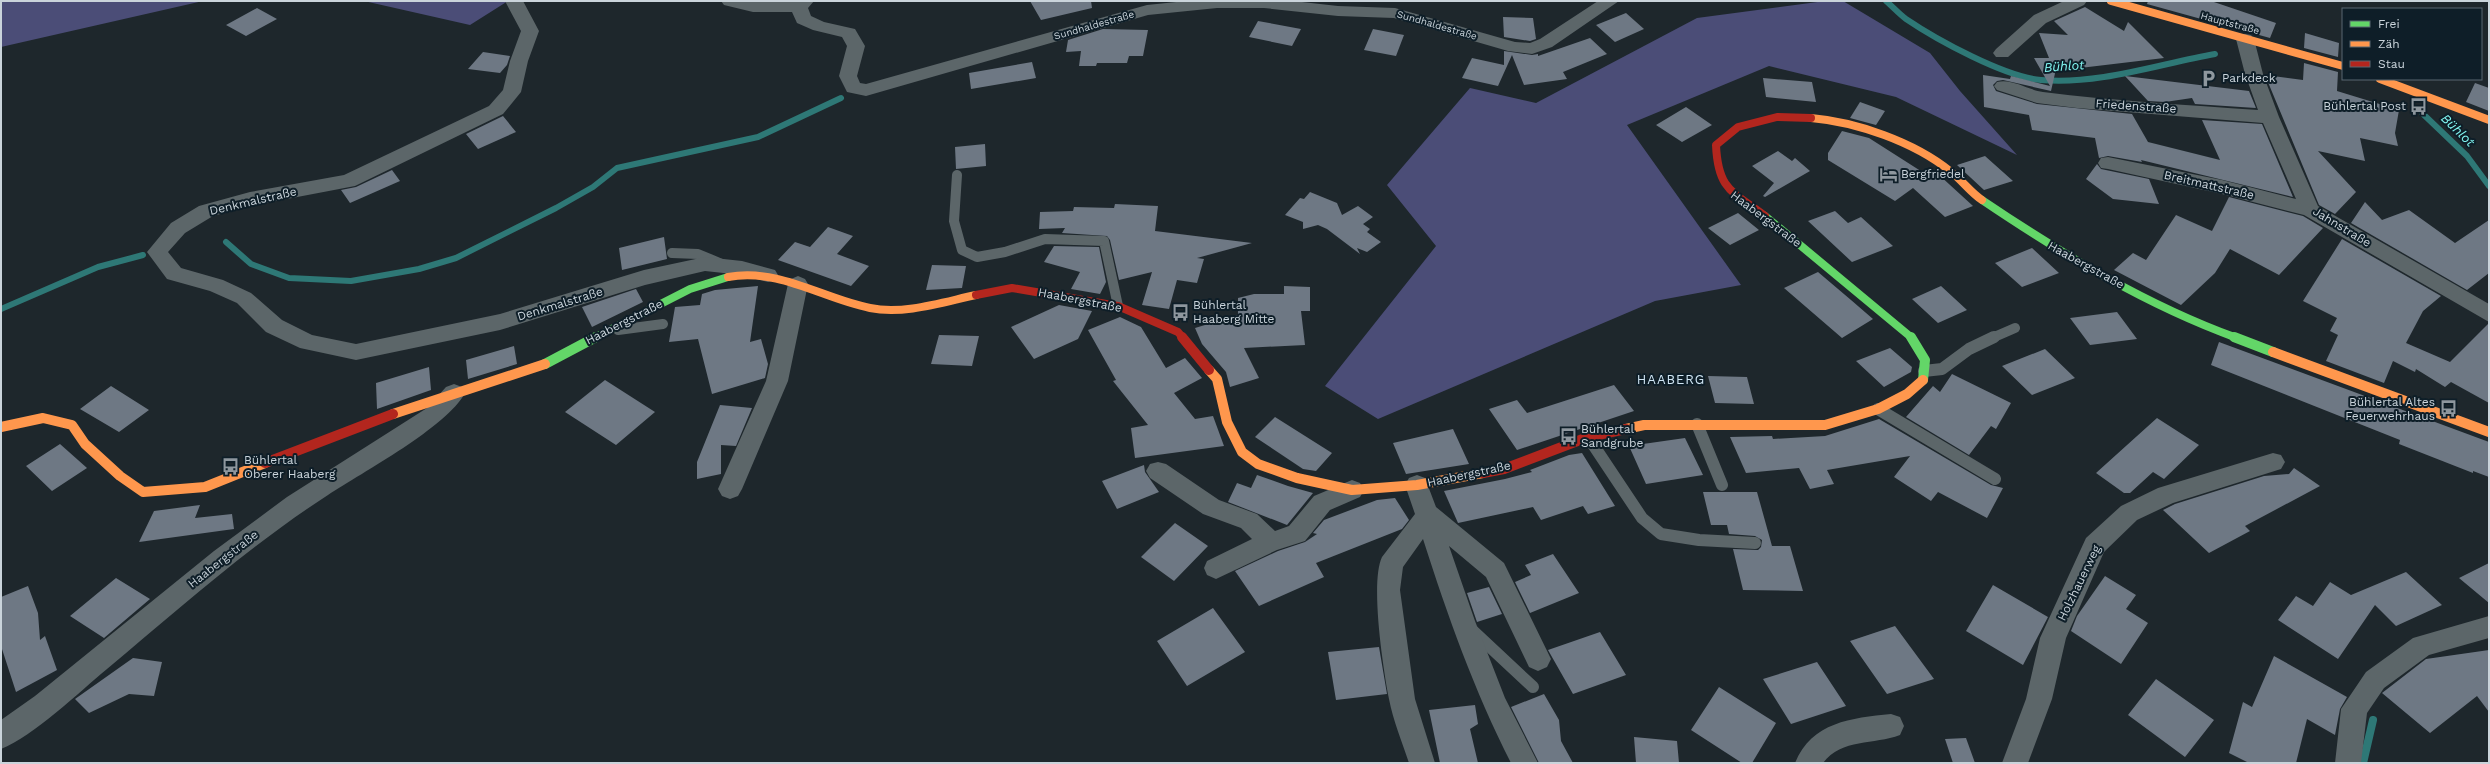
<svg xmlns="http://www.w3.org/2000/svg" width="2490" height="764" font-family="'Work Sans',sans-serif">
<rect width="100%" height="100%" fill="#1e272c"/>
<path fill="#4b4d77" d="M1,1H203L1,47Z
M364,1H508L470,25Z
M1825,1H1843L1930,53L1960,91L2017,155L1896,97L1769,66L1627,125L1741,285L1655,301L1378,419L1325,386L1436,246L1387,185L1470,88L1536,103L1697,18Z"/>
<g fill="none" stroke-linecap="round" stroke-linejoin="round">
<path stroke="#2e7876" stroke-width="6" d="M1886,1C1893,7 1899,14 1906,19C1937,40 2005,77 2041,80C2099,85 2159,64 2215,54
M2422,113L2467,156L2489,186
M226,242L251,264L289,278L351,281L419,269L456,258L556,208L593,187L617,168L758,137L841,98
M1,309L98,267L143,255"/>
<path stroke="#2e7876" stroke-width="8" d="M2363,763L2373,720"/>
</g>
<path fill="#6e7884" d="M1030,1H1091L1092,8L1041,20Z
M2148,1H2211L2276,23L2270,38L2147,4Z
M2085,7L2124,31L2128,22L2164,58L2080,68L2081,71L2056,69L2051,91L2003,80L1997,81L1993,85L1996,91L2037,104L2132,114L2148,142L2220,160L2202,120L2262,124L2293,197L2141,160L2142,162L2108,156L2099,158L2095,138L2032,130L2029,115L1984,107L1983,75L2010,79L2011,76L2050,86L2034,58H2049L2039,33L2068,35L2054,21Z
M257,8L277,19L246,36L226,25Z
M1626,13L1644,29L1615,42L1596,25Z
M1503,17L1533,18L1536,39L1530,41L1504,37Z
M1258,21L1301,29L1292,46L1249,37Z
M1103,29L1148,30L1143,56H1129L1127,63H1097L1096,66H1079L1081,51L1066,52L1068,40Z
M1373,29L1404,35L1396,56L1364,50Z
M2305,33L2339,43L2338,57L2304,48Z
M1590,38L1607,54L1563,72L1567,79L1524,85L1512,55L1498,86L1462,78L1472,58L1504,65V51L1532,55L1538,54V56Z
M483,52L510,56L507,65L500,73L468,69Z
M1032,62L1036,78L971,89L969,73Z
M2304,63L2338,72L2337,91L2399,110L2395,133L2398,146L2360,138L2365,161L2318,151L2356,192L2335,214L2319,205L2265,75L2303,80Z
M2125,76L2249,91L2256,108L2195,104L2192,98L2165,102L2148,101Z
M1763,78L1812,82L1816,102L1766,97Z
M2475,83L2489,88V111L2466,102Z
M1860,102L1885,111L1876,125L1850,118Z
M1686,107L1712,125L1682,142L1656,125Z
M503,116L516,132L478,149L466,134Z
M1842,131L1869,138L1927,175L1934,172L1938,174L1973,206L1945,217L1913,188L1895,201L1828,160V153Z
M985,144L986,166L956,169L955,147Z
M1778,151L1792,161L1795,158L1810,171L1765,197L1763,196L1774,183L1752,166Z
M1985,156L2013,181L1984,190L1957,165Z
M2097,164L2101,169L2149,179L2159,204L2113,199L2086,179Z
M392,170L400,181L350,203L341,190L356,187Z
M1310,192L1337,203L1342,215L1358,206L1373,217L1363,224L1370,229L1367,232L1381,242L1367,252L1357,248L1360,254L1327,229L1318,225L1303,229V222L1285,215L1300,198L1304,199Z
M2229,197L2303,216L2323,228L2279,275L2230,249L2215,273L2181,305L2114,270L2133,253L2146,260L2176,215L2212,231Z
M2365,202L2382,220L2409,210L2455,243L2489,220V273L2467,290L2351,223Z
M1115,204L1158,206L1155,231L1252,243L1197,258L1204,259L1197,283L1177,280L1169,309L1142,305L1152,272L1119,280L1110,240L1107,236L1062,233L1065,228L1039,229L1040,212L1073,211L1074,207L1114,208Z
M1835,211L1848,223L1861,217L1893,246L1852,262L1808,221Z
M1738,213L1759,230L1730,245L1708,228Z
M828,227L853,236L837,254L869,266L851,286L778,260L795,242L810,247Z
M664,237L667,259L622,270L619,248Z
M2342,239L2441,296L2423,311L2406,343L2450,362L2489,323V403L2451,382L2445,387L2416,369L2415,372L2393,361L2384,383L2326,361L2338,335L2330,331L2337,318L2303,301Z
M1054,246L1099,247L1106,282L1100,294L1071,289L1080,272L1044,262Z
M2032,248L2059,273L2022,287L1995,263Z
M932,265L966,266L962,288L926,290Z
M1818,272L1851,300L1873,319L1842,338L1784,288Z
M758,286L750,342L761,339L768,364L765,378L712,394L698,339L669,342L675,307L700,305L702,294L715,290Z
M1284,286L1310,287V311H1301L1305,345L1244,348L1259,378L1230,387L1226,372L1202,344L1195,328L1238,315V298L1254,294H1284Z
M1941,286L1967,310L1938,323L1912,299Z
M636,289L643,302L592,327L582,307Z
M1059,305L1092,311L1078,339L1034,359L1011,327Z
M2117,312L2137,339L2090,345L2070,318Z
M1120,317L1141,327L1166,368L1185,358L1202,378L1174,393L1195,419L1213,416L1224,446L1135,458L1131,428L1148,425L1113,381L1116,380L1088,330Z
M939,335L979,336L972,366L931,364Z
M2219,342L2489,442V477L2473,471V473L2399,444L2400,440L2211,365Z
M514,346L517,364L468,379L466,360Z
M1890,348L1912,367L1911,372L1884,387L1856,361Z
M2045,349L2075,378L2032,395L2002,366Z
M429,367L431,390L377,409L376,383Z
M1952,374L2011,403L1996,429L1991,426L1969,455L1906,417L1933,386L1940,392Z
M1708,376L1747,377L1754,404L1715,403Z
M605,380L655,412L616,445L565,412Z
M1614,385L1634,411L1517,450L1489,409L1517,400L1527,413Z
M111,386L149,410L119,432L80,409Z
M720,405L752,408L736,446L721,445V474L697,479V462Z
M1275,417L1332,453L1316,471L1303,469L1255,437Z
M2157,418L2199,445L2164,479L2153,472L2130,493H2124L2096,473Z
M1879,419L1991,485L2003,488L1987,518L1938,492L1931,501L1894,477L1910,456L1827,470L1834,484L1810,489L1799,468L1746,473L1730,437L1772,436L1773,439L1825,436Z
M1453,429L1469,464L1406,474L1393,443Z
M1685,438L1703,475L1646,484L1629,446Z
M60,444L87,468L52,491L26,466Z
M1582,453L1615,506L1588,514L1583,506L1541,520L1533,507L1458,523L1444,491L1505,479L1532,472L1530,470L1569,455Z
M1144,465L1145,472L1159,492L1117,509L1102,481Z
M2294,468L2320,486L2245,526L2250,531L2209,553L2163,510L2175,504L2264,476L2289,474Z
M1257,475L1288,486L1313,493L1287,525L1228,502L1237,483L1251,488Z
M1703,492H1757L1772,546H1790L1803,591L1743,590L1733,549L1758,550L1761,547L1762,540L1755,536L1729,534L1727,525H1711Z
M1395,498L1409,520L1402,529L1316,563L1324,577L1259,606L1235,571L1278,551L1305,542L1317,534L1313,533L1324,520L1377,500Z
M200,505L195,518L232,514L234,529L139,542L154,511Z
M1175,523L1208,546L1174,581L1141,557Z
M1553,554L1579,593L1530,613L1515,582L1531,575L1525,565Z
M2489,563V603L2459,578Z
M2406,572L2442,605L2396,626L2375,605L2338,659L2278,620L2296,596L2313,606L2330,582L2351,595Z
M2105,576L2136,595L2126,609L2148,623L2121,664L2071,631L2077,616Z
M116,578L150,599L104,638L70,616Z
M1993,585L2048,617L2023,665L1966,631Z
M28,586L38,613L40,640L45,636L57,670L16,692L1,646V597Z
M1489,587L1502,614L1477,622L1467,593Z
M1213,608L1245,652L1187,686L1157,641Z
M1895,626L1934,679L1887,694L1850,641Z
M1600,632L1626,675L1573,694L1548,650Z
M1379,647L1387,694L1336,700L1328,652Z
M2489,650V712L2477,696L2430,733L2382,693L2426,659Z
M2274,656L2347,697L2340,709L2335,735L2307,719L2296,763H2249L2229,753L2243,702L2252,707Z
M133,658L162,662L154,696L129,694L89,713L75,699Z
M1817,662L1846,706L1791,724L1763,679Z
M2156,679L2214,720L2185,757L2128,715Z
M1719,687L1776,723L1752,763H1742L1691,730Z
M1544,694L1559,720L1561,741L1573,763H1539L1511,707Z
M1475,705L1478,724L1470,729L1478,763H1440L1429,710Z
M1634,737L1677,741L1679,763H1636Z
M1966,738L1975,763H1953L1945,739Z"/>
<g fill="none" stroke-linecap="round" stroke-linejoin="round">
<path stroke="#5c6669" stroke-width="10" d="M957,175L954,221L962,250L977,257L1005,252L1045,239L1104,241L1118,306
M672,253L698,254L722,264
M618,330L663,324
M1992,338L2015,328"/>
<path stroke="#5c6669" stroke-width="12" d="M1924,371L1942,369L1969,349L1994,337
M1878,409L1995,479
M1697,424L1722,485
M1588,437L1642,518L1661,534L1699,540L1755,543
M1473,631L1533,687"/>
<path fill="#5c6669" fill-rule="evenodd" d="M505,1H523L539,31L528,61L521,92L503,114L355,186L250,206L213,216L185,233L168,252L181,268L223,280L251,293L282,320L312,335L356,344L500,314L644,270L705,257L742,261L775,270L778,275L775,280L768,282L742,275L705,271L645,285L500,330L356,360L300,348L266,332L237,303L210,291L167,279L147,252L171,223L199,206L250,192L344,175L489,106L503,90L510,61L521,31Z
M721,1H814L808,8L811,16L824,22L855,29L865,46L857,76L860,83L866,84L1147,5L1186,1H1293L1338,6L1395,8L1515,42L1530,43L1540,39L1598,1H1619L1552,47L1532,54L1508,51L1394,18L1338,16L1264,8H1217L1148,15L866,96L847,92L839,76L847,46L842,37L813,30L797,23L792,12H753L724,5Z
M2064,1H2087L2084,5L2046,23L2008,57H1996L1993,53L1996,49L2034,15Z
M2245,34L2251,35L2254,39L2263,74L2279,117L2318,206L2489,304V322L2304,215L2222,194L2108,169L2101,168L2098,163L2101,158L2108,157L2222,180L2296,199L2263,123L2077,108L2037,103L1997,90L1994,86L1997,82C2012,78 2028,90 2043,92C2115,101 2187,105 2258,110L2245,74L2236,39L2239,35Z
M798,276L805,279L808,284L788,381L742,489L738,496L730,499L722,496L718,489L766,381L788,284L791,279Z
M454,384L462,387L465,393C447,427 363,472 328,495C249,546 179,609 107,669C79,692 34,736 1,749V720L35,696L214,551L287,497L427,408L446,387Z
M2273,453L2281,455L2285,462L2281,469L2173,503L2137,520L2104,552L2066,638L2052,699L2028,763H2002L2026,699L2040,638L2086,538L2121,506L2158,488Z
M1158,462L1166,464L1219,500L1257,514L1275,531L1289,526L1314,496L1352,480L1360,483L1364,490L1360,497L1330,510L1305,541L1277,550L1216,579L1207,575L1204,568L1207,561L1252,539L1241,528L1203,514L1150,478L1146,471L1150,464Z
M1417,475L1425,478L1436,507L1504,563L1551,659L1547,667L1538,671L1529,667L1486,577L1449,546L1475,621L1505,698L1538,763H1511C1474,690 1448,617 1423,539L1403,567L1400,590L1415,699L1435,763H1409C1402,742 1393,720 1389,699C1383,668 1370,582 1382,557L1415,514L1405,485L1409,478Z
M2489,616V638L2429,655L2384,688L2367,713L2361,763H2335L2341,709L2366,672L2413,638Z
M1891,714L1900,717L1904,726L1900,735C1874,745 1842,738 1823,763H1795C1812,722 1851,718 1891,714Z"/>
<path stroke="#63d668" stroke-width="8" d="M1982,200C2062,254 2146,305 2237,338
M1765,216L1912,338
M594,338L690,289L728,277"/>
<path stroke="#63d668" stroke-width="10" d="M1911,337L1925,360L1923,380
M2234,337L2273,352
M545,364L596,337"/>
<path stroke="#ff974d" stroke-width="8" d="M2111,1L2343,66
M2380,79L2489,120
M1811,118C1857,122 1914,142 1950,171C1962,180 1970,192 1982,200
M728,277C780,268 821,298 870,308C904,315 943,302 976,295"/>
<path stroke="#ff974d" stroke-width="10" d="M2273,352L2489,432
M1209,370L1217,379L1227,422L1242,452L1258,464L1297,478L1352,490L1417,485L1483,473
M393,414L545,364
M1,427L43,418L72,425L85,444L120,476L143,492L205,487L265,463
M1626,429L1644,425H1825L1878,409L1907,394L1923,380"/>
<path stroke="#b3261e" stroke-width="8" d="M1765,216C1732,191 1718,190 1716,145L1738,127L1777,117L1811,118
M976,295L1012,288L1118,306L1178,332L1183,338"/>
<path stroke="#b3261e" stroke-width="10" d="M1182,337L1209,370
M265,463L393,414
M1483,473L1504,469L1588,437L1626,429"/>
</g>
<defs>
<symbol id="parking-bare" viewBox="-9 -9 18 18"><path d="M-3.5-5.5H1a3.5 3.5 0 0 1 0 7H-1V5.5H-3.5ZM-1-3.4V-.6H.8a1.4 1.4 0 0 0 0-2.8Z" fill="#8e979e" stroke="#0e1e28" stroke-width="2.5" paint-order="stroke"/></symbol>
<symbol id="bus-bare" viewBox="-9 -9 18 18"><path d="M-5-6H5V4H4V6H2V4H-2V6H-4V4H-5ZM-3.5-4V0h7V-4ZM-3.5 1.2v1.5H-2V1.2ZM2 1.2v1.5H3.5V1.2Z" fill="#8e979e" stroke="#0e1e28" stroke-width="2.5" paint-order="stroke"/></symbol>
<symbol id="hotel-bare" viewBox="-9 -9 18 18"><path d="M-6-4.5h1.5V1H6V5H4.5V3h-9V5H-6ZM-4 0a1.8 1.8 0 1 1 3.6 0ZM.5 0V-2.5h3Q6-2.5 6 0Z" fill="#8e979e" stroke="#0e1e28" stroke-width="2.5" paint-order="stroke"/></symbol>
</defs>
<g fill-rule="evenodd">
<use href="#parking-bare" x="2196" y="66" width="25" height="25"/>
<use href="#bus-bare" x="2406" y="94" width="25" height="25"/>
<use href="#hotel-bare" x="1876" y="162" width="25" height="25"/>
<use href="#bus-bare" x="1168" y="300" width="25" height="25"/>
<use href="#bus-bare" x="2436" y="396" width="25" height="25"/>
<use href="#bus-bare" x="1556" y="424" width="25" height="25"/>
<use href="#bus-bare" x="218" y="454" width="25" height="25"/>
</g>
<g text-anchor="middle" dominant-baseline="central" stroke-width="4" stroke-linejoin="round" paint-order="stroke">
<g font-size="10" fill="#cad4db" stroke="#0e1e28">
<text transform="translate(2230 23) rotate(15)">Hauptstraße</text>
<text transform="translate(1094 25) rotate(-16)">Sundhaldestraße</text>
<text transform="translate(1437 25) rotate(16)">Sundhaldestraße</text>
</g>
<g font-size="12" fill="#cad4db" stroke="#0e1e28" text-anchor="start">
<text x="2222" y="78">Parkdeck</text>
<text x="2406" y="106" text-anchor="end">Bühlertal Post</text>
<text x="1901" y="174">Bergfriedel</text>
<text x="1193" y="305">Bühlertal<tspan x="1193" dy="14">Haaberg Mitte</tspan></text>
<text x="2435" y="402" text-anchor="end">Bühlertal Altes<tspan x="2435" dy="14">Feuerwehrhaus</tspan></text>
<text x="1581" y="429">Bühlertal<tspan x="1581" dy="14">Sandgrube</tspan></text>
<text x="244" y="460">Bühlertal<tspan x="244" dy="14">Oberer Haaberg</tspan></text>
</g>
<g font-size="12" fill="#cad4db" stroke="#0e1e28">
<text transform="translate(2136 106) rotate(4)">Friedenstraße</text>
<text transform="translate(2209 185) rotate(13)">Breitmattstraße</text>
<text transform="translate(253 201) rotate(-13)">Denkmalstraße</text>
<text transform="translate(1766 219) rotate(37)">Haabergstraße</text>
<text transform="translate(2342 227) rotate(31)">Jahnstraße</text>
<text transform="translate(2086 265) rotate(29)">Haabergstraße</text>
<text transform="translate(1080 300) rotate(11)">Haabergstraße</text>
<text transform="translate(560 304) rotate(-17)">Denkmalstraße</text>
<text transform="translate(624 322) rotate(-27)">Haabergstraße</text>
<text transform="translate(1469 474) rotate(-12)">Haabergstraße</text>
<text transform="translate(223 559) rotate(-38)">Haabergstraße</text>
<text transform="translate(2079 583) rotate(-64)">Holzhauerweg</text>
</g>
<g font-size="13" font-style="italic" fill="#83f8f3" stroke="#0e1e28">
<text transform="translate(2064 66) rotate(-4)">Bühlot</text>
<text transform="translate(2458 130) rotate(44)">Bühlot</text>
</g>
<g font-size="13" letter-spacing="1" fill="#d1e6f4" stroke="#0e1e28">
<text x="1671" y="379">HAABERG</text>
</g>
</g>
<rect width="2490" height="764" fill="none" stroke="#cad4db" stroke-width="4"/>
<rect x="2342" y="8" width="140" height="72" fill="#0e1e28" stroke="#596770"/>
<rect x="2350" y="21" width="20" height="6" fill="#63d668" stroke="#596770"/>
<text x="2378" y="28" font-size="12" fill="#cad4db">Frei</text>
<rect x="2350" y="41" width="20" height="6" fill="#ff974d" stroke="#596770"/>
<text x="2378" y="48" font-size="12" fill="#cad4db">Zäh</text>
<rect x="2350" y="61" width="20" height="6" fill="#b3261e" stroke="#596770"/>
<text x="2378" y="68" font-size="12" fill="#cad4db">Stau</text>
</svg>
